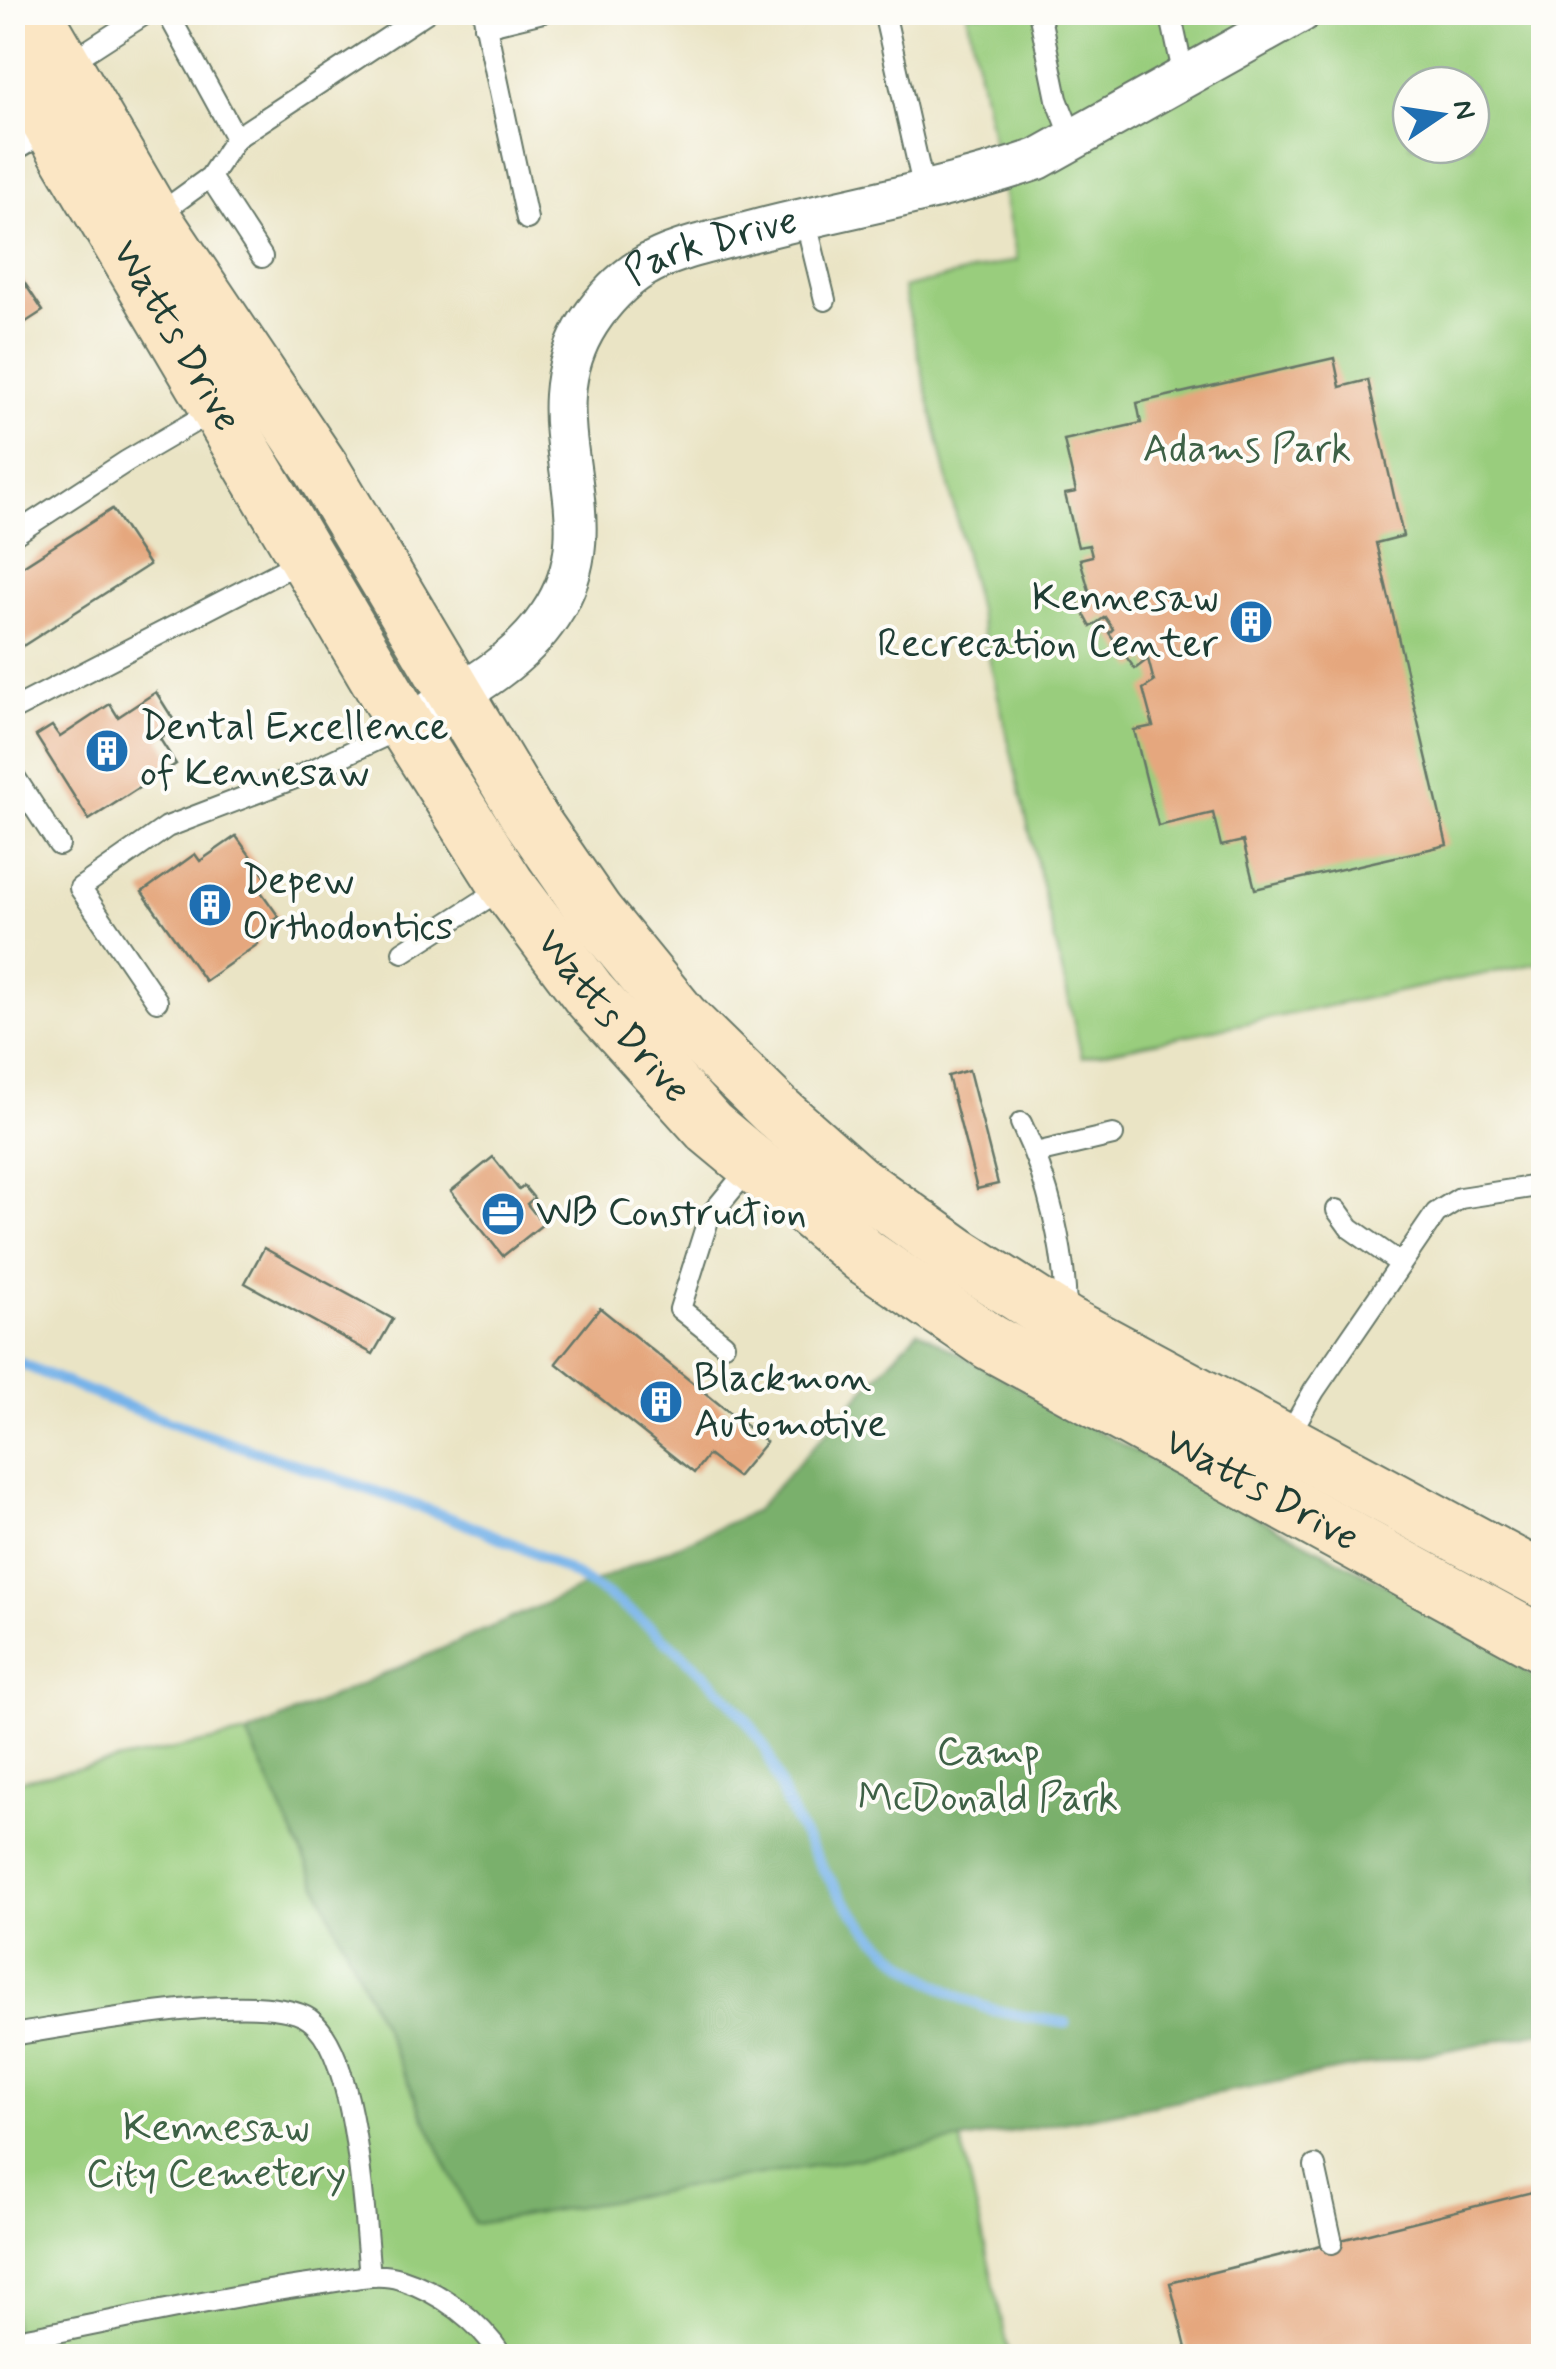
<svg xmlns="http://www.w3.org/2000/svg" width="1556" height="2369" font-family="Mynerve,sans-serif">
<rect width="100%" height="100%" fill="#fdfcf7"/>
<filter id="ink" filterUnits="userSpaceOnUse"><feTurbulence type="fractalNoise" baseFrequency=".01" numOctaves="2"/><feDisplacementMap in="SourceGraphic" scale="20" xChannelSelector="R" yChannelSelector="G"/><feConvolveMatrix kernelMatrix="1 2 1 2 8 2 1 2 1" color-interpolation-filters="sRGB"/></filter>
<filter id="wash" filterUnits="userSpaceOnUse"><feTurbulence type="fractalNoise" baseFrequency=".0048" numOctaves="4" result="noise"/><feDisplacementMap in="SourceGraphic" scale="40" xChannelSelector="R" yChannelSelector="G"/><feGaussianBlur stdDeviation="2.25" result="paint"/><feColorMatrix in="noise" values="0 0 0 0 0 0 0 0 0 0 0 0 0 0 0 0 0 1.4 0 .05"/><feComposite in="paint" operator="in"/></filter>
<g filter="url(#wash)">
<rect width="100%" height="100%" fill="#eae4c5"/>
<path fill="#99cd7d" stroke="#5c8558" stroke-width="2.5" fill-rule="evenodd" d="M967,13H1543V962L1082,1057L903,288L1017,260ZM1411,85H1471V145H1411Z
M247,1734L474,2224L961,2140L1010,2356H13V1782Z"/>
<path fill="#7ab06c" stroke="#4c7650" stroke-width="2.5" d="M918,1331L1205,1490L1489,1638L1543,1685V2032L998,2134L474,2224L247,1734L754,1512Z"/>
<g fill="none" stroke-linecap="round" stroke-linejoin="round">
<path stroke="#77b3e9" stroke-width="11" d="M12,1359C127,1412 250,1448 368,1489C468,1523 563,1556 646,1624C687,1657 741,1703 766,1750C775,1768 779,1788 788,1806C833,1897 887,1971 984,2007C1009,2016 1039,2018 1066,2023"/>
</g>
<g id="blocks">
<path fill="#e5a77e" d="M12,264L43,311L12,331Z
M1334,358L1340,387L1368,380L1403,536L1376,543L1447,845L1255,889L1243,841L1221,846L1213,813L1158,826L1134,730L1153,726L1143,689L1154,682L1148,659L1135,669L1109,633L1113,629L1105,617L1091,627L1077,601L1090,594L1080,559L1092,556L1089,545L1078,547L1065,494L1076,492L1064,440L1141,423L1137,403Z
M112,509L149,565L12,653V573Z
M156,692L178,727L160,739L176,764L89,820L36,736L52,726L60,737L110,704L118,717Z
M236,836L267,879L257,886L279,917L252,936L258,944L205,981L142,892L195,854L200,861Z
M969,1070L998,1184L977,1189L948,1076Z
M493,1157L519,1190L524,1186L534,1198L527,1204L543,1224L503,1256L451,1191Z
M264,1248L393,1319L373,1354L245,1283Z
M600,1308L766,1442L737,1477L708,1455L694,1473L556,1363Z
M1544,2189V2356H1188L1170,2283Z"/>
</g>
</g>
<g filter="url(#ink)">
<use href="#blocks" fill-opacity="0" stroke="#667767" stroke-width="2.5"/>
<g fill="none" stroke-linecap="round" stroke-linejoin="round">
<defs>
<path id="service" d="M167,12L236,138
M483,12L527,219
M884,12L924,190
M1039,12L1057,99L1073,140
M1170,12L1184,77
M485,26L543,12
M66,65L148,12
M12,152L49,130
M210,177L262,257
M155,217L210,177L236,138L427,12
M805,218L825,300
M12,536L127,461L218,408
M12,710L307,558
M12,773L59,845
M403,952L506,886
M157,1001L80,888L167,827L295,778L404,727
M1021,1123C1049,1181 1066,1253 1066,1317
M1036,1153L1113,1135
M1337,1210L1350,1228L1401,1264
M724,1344L680,1309L709,1217L751,1166
M1286,1440L1314,1391L1436,1213L1460,1198L1544,1185
M12,2035C72,2026 262,1987 309,2019C358,2053 364,2219 370,2276
M1315,2166L1332,2243
M12,2341C116,2321 219,2297 323,2283C347,2280 377,2271 400,2279C441,2292 479,2321 502,2356"/>
<g id="minor">
<path id="s1" d="M433,710C476,685 522,658 550,615C617,516 524,423 589,322C603,301 620,282 642,268C674,248 714,242 750,232C845,207 945,191 1038,159L1301,12"/>
</g>
<g id="secondary">
<path d="M33,12L153,218L321,468L527,814L596,914L681,1018L775,1110L856,1182L958,1255L1066,1324L1544,1581"/>
<path id="s2" d="M12,59L406,726L507,885L589,994L709,1127L864,1256L990,1342L1544,1645"/>
</g>
</defs>
<use href="#service" stroke="#667767" stroke-width="24"/>
<use href="#minor" stroke="#667767" stroke-width="44"/>
<use href="#secondary" stroke="#667767" stroke-width="59"/>
<use href="#service" stroke="#fff" stroke-width="20"/>
<use href="#minor" stroke="#fff" stroke-width="40"/>
<use href="#secondary" stroke="#fbe6c4" stroke-width="55"/>
</g>
</g>
<defs>
<symbol id="building-disc" viewBox="-11 -11 22 22"><circle r="9.5" fill="#1f6fb2" stroke="#fdfcf7"/><path d="M-4-6H4V6H1V3H-1V6H-4ZM-2.5-4.3h1.7v1.8h-1.7ZM.8-4.3h1.7v1.8H.8ZM-2.5-1h1.7V.8h-1.7ZM.8-1h1.7V.8H.8Z" fill="#fff"/></symbol>
<symbol id="office-disc" viewBox="-11 -11 22 22"><circle r="9.5" fill="#1f6fb2" stroke="#fdfcf7"/><path d="M-6-3h4V-5.5h4V-3h4V5H-6ZM-1-4.5V-3h2v-1.5ZM-6 0V1H6V0Z" fill="#fff"/></symbol>
</defs>
<g fill-rule="evenodd">
<use href="#building-disc" x="1226" y="597" width="50" height="50"/>
<use href="#building-disc" x="82" y="726" width="50" height="50"/>
<use href="#building-disc" x="185" y="880" width="50" height="50"/>
<use href="#office-disc" x="478" y="1189" width="50" height="50"/>
<use href="#building-disc" x="636" y="1377" width="50" height="50"/>
</g>
<g text-anchor="middle" dominant-baseline="central" stroke-width="8" stroke-linejoin="round" paint-order="stroke">
<g font-size="40" fill="#1f3d34" stroke="#fdfcf7">
<text stroke="none"><textPath href="#s1" startOffset="605">Park Drive</textPath></text>
<text stroke="none"><textPath href="#s2" startOffset="322">Watts Drive</textPath></text>
<text stroke="none"><textPath href="#s2" startOffset="1132">Watts Drive</textPath></text>
<text stroke="none"><textPath href="#s2" startOffset="1942">Watts Drive</textPath></text>
</g>
<g font-size="40" fill="#3e6146" stroke="#fdfcf7">
<text x="1247" y="450">Adams Park</text>
<text x="988" y="1753">Camp<tspan x="988" dy="46">McDonald Park</tspan></text>
<text x="216" y="2129">Kennesaw<tspan x="216" dy="46">City Cemetery</tspan></text>
</g>
<g font-size="40" fill="#1f3d34" stroke="#fdfcf7" text-anchor="start">
<text x="1218" y="599" text-anchor="end">Kennesaw<tspan x="1218" dy="46">Recrecation Center</tspan></text>
<text x="140" y="728">Dental Excellence<tspan x="140" dy="46">of Kennesaw</tspan></text>
<text x="242" y="882">Depew<tspan x="242" dy="46">Orthodontics</tspan></text>
<text x="536" y="1214">WB Construction</text>
<text x="694" y="1379">Blackmon<tspan x="694" dy="46">Automotive</tspan></text>
</g>
</g>
<rect width="1556" height="2369" fill="none" stroke="#fdfcf7" stroke-width="50"/>
<g transform="translate(1441 115) rotate(77)"><circle r="48" fill="#fdfcf7" stroke="#a4b0a9" stroke-width="2.5"/>
<path d="M0-8L18 38L0 25L-18 38Z" fill="#1f6fb2"/>
<text y="-15" font-size="28" font-weight="bold" text-anchor="middle" fill="#1f3d34">N</text>
</g>
</svg>
